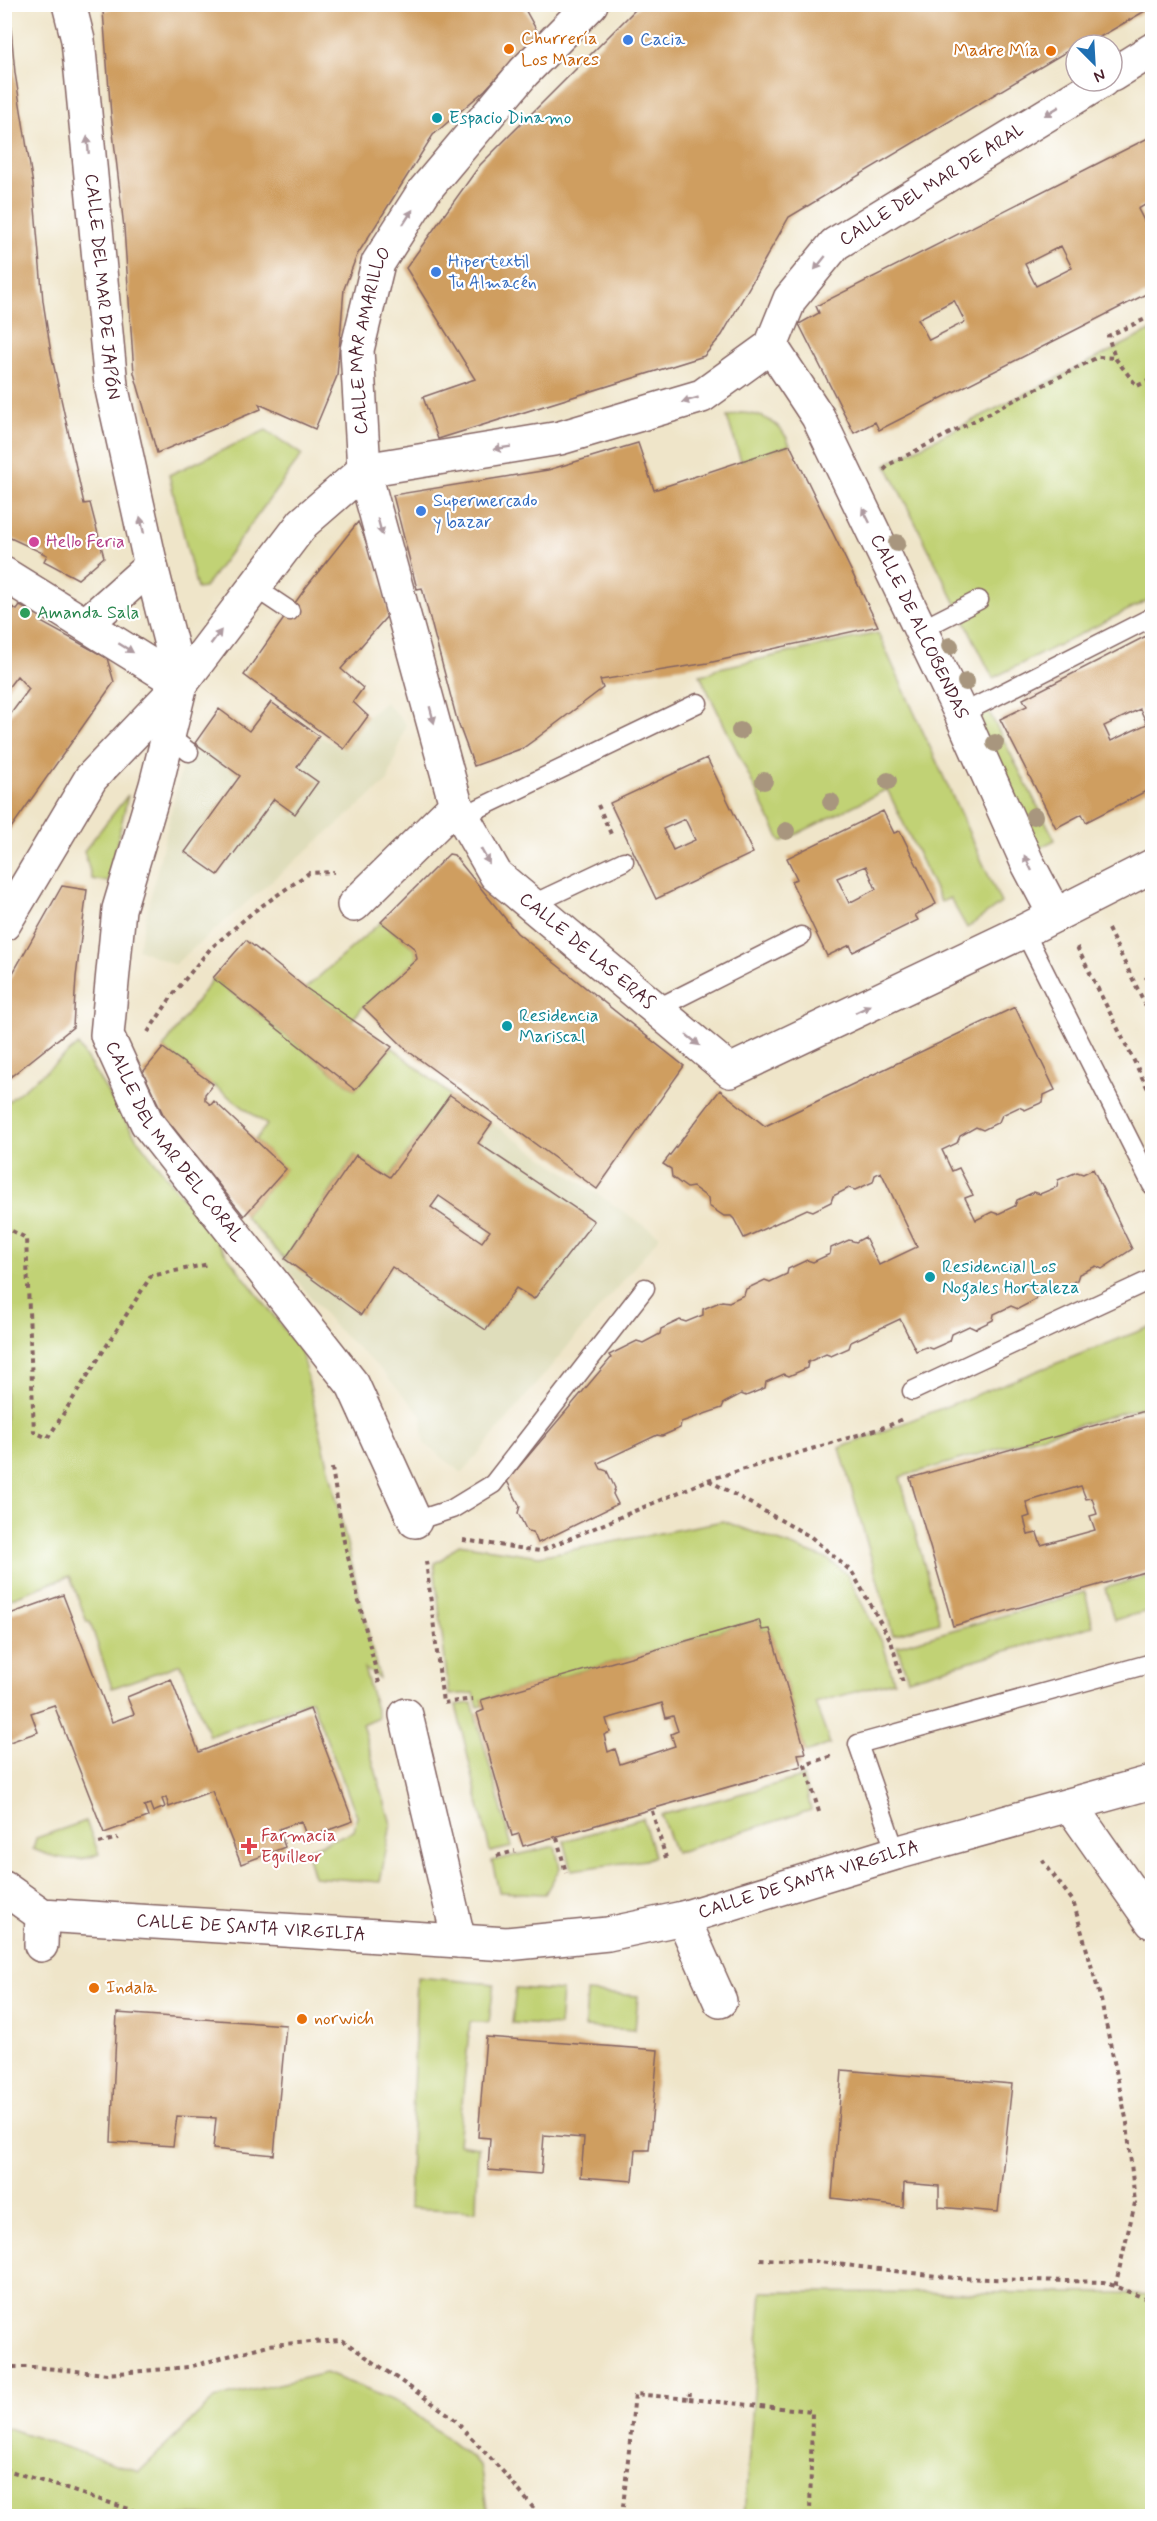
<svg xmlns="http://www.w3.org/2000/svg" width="1157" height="2521" font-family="Mynerve,sans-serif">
<rect width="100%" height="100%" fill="#fff"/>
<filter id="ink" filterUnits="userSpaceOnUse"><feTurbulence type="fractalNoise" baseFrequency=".0167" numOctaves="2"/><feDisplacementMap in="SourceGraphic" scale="12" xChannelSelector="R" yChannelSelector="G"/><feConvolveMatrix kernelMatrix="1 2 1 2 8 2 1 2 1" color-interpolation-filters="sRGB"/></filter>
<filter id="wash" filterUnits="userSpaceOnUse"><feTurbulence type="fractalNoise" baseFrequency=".008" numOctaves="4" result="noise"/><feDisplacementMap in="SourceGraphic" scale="24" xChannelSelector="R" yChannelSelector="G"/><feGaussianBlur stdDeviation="1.35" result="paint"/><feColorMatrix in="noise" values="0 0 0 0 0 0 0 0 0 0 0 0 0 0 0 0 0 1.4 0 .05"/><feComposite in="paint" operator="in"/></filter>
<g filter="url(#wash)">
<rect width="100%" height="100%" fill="#efe5c9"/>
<path fill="#dfddbb" d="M271,702L319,736L344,749L368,716L385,702L406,724L388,781L174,965L138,949L184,758L219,709L249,731Z
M392,1047L450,1095L660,1236L462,1473L424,1443L422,1416L380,1369L335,1327L244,1216Z"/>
<path fill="#c1d275" stroke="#867850" stroke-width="1.5" d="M1152,330V598L993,678L886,464Z
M740,413C762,413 782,423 790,445L741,461L727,417Z
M266,430L302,455L204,588L197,589L169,475Z
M878,633L1001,903L967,928L950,898L941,902L887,789L781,842L700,675L710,673L715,669Z
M986,706L1055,840L1039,848L973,713Z
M128,795L108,882L92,879L84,851Z
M381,922L415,949L417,959L363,1007L352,1020L306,988Z
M213,978L355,1090L392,1047L450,1095L390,1177L355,1155L285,1259L244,1216L285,1169L255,1140L267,1125L163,1048Z
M78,1045L135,1136L301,1351L379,1678L364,1668L378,1717L362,1724L391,1824L380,1882L314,1877L306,1850L354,1831L357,1816L311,1700L209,1736L181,1664L112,1688L90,1622H87L70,1576L9,1599L5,1588V1104Z
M1152,1326V1404L900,1477L940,1622L893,1635L840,1448Z
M723,1521L827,1559L846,1573L883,1644L894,1681L815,1703L830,1744L806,1753L770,1629L762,1630L759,1620L481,1700L483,1706L478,1707L474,1693L449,1695L434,1563L441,1560L459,1544L539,1556Z
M1152,1575V1610L1114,1620L1105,1588Z
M1085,1592L1093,1626L908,1679L897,1646Z
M472,1703L512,1847L490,1852L456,1705Z
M803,1777L811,1810L675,1853L661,1815Z
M643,1818L654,1856L645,1860L572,1870L564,1841Z
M86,1821L99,1854C76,1864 54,1858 33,1849L36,1838Z
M555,1846L560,1868L545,1894L499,1892L492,1861Z
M417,1977L494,1984L489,2022H470L458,2144L478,2147L476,2211L409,2208Z
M516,1988L562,1991L559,2026L512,2023Z
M587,1992L638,1996L635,2030L585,2027Z
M762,2292L1117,2293L1152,2295V2516H744Z
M326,2373L404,2405L480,2465L488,2516H5V2427L139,2472L214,2399Z"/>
<g id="blocks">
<path fill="#cf9e60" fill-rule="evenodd" d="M122,4H522L538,33L485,90L433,135L357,255L344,289L337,376L315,429L259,404L261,409L157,453L134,373L124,228L111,115L103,11Z
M641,4H1152V7L1086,45H1076V51L1072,54L1069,50L789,217L722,335L704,356L438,439L423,397L475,379L406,268L480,165Z
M10,18L15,73L33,185L43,301L51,353L84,504L90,503L104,557L78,579L44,561L47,555L4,535V19Z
M1152,136V201L1138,209L1149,230L1152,229V291L879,430L875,422L854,433L799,324L819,313L816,306ZM1061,246L1072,268L1036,286L1025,264ZM954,300L965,322L929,340L918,319Z
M638,443L654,490L790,445L878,626L708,663L600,680L603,688L537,738L523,748L474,766L457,720L422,588L417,589L393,495L548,470Z
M358,522L377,568L389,614L341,669L363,688L353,702L368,716L344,749L244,675L307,586Z
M7,604L17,610L20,606L43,618L41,622L107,658L114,682L4,838V723L29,689L17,676L4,693V607Z
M1152,633V788L1086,822L1082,814L1056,828L1000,719L1027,706L1023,699ZM1140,709L1147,724L1111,741L1104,726Z
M271,702L319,736L297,767L318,782L295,814L274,799L218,875L185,852L240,776L195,743L219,709L249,731Z
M707,758L753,853L656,899L610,803ZM685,819L695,840L673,850L663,829Z
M883,811L894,833L900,831L936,904L915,915L918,920L853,952L850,945L827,956L791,881L797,879L787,858ZM866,866L876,889L849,903L837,878Z
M449,854L454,855L517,933L684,1066L597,1189L408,1051L363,1007L417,959L415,949L381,922Z
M62,886L87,890L76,977L73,1027L4,1082V989Z
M246,940L306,988L392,1047L355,1090L213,978Z
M1152,975V993L1145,978Z
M1015,1007L1055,1090L1044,1095L1043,1102L1025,1110L1019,1107L1002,1115L999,1122L983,1130L976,1127L960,1136L957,1143L942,1150L952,1171L959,1168L973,1195L965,1198L976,1220L992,1212L998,1214L1015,1206L1017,1200L1034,1192L1040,1194L1057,1187L1058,1180L1077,1172L1083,1174L1093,1169L1132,1249L1102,1269L1096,1266L1079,1274L1077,1280L1060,1289L1054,1286L1037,1294L1035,1300L1018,1309L1011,1306L994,1314L993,1320L975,1329L969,1326L952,1334L950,1341L932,1349L926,1347L916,1351L900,1319L851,1342L849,1348L831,1356L826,1354L808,1362L807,1368L789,1376L784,1374L766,1382L765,1388L746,1396L741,1394L724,1403L722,1408L681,1422L680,1428L662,1436L657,1435L598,1463L601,1469L607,1471L615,1488L613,1494L618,1504L538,1543L533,1532L527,1531L518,1513L520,1506L507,1481L611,1358L609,1355L637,1341L643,1343L660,1334L661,1329L680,1320L686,1322L703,1315V1309L722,1301L729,1302L744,1295L746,1289L765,1280L770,1282L787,1274L788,1269L807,1260L813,1262L830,1254L831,1248L849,1240L856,1242L865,1237L879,1265L917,1247L881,1172L875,1175L873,1182L855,1190L849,1188L833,1196L831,1202L813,1211L807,1209L744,1238L734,1219L731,1216H724L709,1206L708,1198L693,1187L687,1188L672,1177L671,1169L663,1164L720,1090L765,1126Z
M163,1048L213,1084L205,1094V1100L211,1105L214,1101L286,1169L244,1216L164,1116L143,1072Z
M450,1095L492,1123L478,1143L594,1221L534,1299L516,1288L486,1330L392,1267L361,1315L285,1259L356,1155L390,1177ZM439,1196L490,1231L482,1242L431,1207Z
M1152,1409V1570L953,1626L910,1478ZM1081,1486L1086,1499L1092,1498L1097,1514L1090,1516L1095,1530L1041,1545L1037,1533L1028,1535L1024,1518L1030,1516L1026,1502Z
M63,1595L112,1722L134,1714L127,1697L171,1679L199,1752L310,1709L353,1821L307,1838L301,1821L279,1829L285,1847L241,1864L212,1791L169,1807L166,1797L162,1799L165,1807L153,1812L150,1804L144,1806L148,1817L104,1833L54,1705L31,1713L38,1732L4,1744V1616Z
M759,1620L762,1630L770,1629L806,1753L798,1754L801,1766L523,1846L519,1834L512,1836L477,1713L484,1710L481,1700ZM662,1703L666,1718L673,1716L678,1731L671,1734L675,1746L620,1764L615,1749L608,1752L604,1735L610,1732L606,1719Z
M117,2013L286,2025L274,2155L213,2149L216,2118L177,2116L173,2146L111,2142Z
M486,2037L658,2050L649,2150H636L633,2181L581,2177L584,2138L544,2135L541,2174L488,2170L490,2138L478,2137Z
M842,2070L1012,2084L998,2212L939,2207V2186L904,2183L903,2207L832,2198Z"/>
</g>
</g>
<g filter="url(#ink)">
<use href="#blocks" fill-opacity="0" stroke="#846462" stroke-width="1.5"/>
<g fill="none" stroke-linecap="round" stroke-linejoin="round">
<defs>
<path id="service" d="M254,587L290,611
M920,630L979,600
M961,714L1152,617
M165,733L189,752
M463,816L698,703
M533,904L624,861
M1024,931L1152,1185
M656,1009L801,936
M912,1391L1152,1279
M415,1521L452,1509L493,1484L645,1288
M896,1853L858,1744L1152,1663"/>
<g id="minor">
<path id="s1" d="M69,4L78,40L111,385L151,566L181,684L156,785L119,909L107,1035L147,1123L353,1385L415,1521"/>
<path d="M1112,75L1152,50"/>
<path id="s2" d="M1102,81L835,244L790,299L771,346L702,396L560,438L364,470L456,805L496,875L730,1071L1024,931L1152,866"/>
<path id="s3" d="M771,346L818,417L961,714L1027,862L1055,915"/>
<path d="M4,574L181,684"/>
<path d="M86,624L151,566"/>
<path d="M354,905L456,805"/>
<path id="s4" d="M4,924L91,778L181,684L303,523L364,470L357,350L378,263L424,191L524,72L591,4"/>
<path d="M406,1715L459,1941"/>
<path d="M1070,1805L1152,1922"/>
<path id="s5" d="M4,1888L42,1915L507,1944L608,1934L683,1918L896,1853L1152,1782"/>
<path d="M683,1918L720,2001"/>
<path d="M41,1945L42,1915"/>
</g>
</defs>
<use href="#service" stroke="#846462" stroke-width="21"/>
<use href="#minor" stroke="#846462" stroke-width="36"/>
<path stroke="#846462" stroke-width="4" stroke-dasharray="4.5 4.5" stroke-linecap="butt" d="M1152,316L1108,336L1115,358L1137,386L1152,379
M884,470L890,464L1098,357L1115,358
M598,805L611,834
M1108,929L1152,1018
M1077,947L1152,1097
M148,1032L174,993L210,949L253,912L309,873L334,872
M4,1227L26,1238L34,1432L48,1438L151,1276L209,1264
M332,1468L343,1537L380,1687
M708,1480L888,1426L902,1419
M463,1540L540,1551L708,1480L811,1537L852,1572L891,1641L903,1683
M426,1561L443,1703L473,1699
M4,1749L10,1747
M652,1811L666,1858
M819,1812L805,1765L832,1756
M557,1838L566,1873
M99,1843L118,1838
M497,1856L515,1851
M1042,1860L1073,1901L1101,2000L1127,2123L1135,2203L1115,2287
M760,2259L811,2261L954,2278L1104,2282L1152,2301
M4,2367H34L107,2374L189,2367L268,2345L342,2340L451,2416L506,2475L540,2516
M689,2399L812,2411L810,2516
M4,2469L151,2516
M622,2516L635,2394L689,2399L690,2393"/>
<use href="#service" stroke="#fff" stroke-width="18"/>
<use href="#minor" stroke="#fff" stroke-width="33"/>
</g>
<g fill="#a8967e">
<circle cx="897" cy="543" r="9"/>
<circle cx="950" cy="646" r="9"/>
<circle cx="966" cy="682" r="9"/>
<circle cx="740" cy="731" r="9"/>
<circle cx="995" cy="743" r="9"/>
<circle cx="764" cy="781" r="9"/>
<circle cx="888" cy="781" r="9"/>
<circle cx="831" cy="802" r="9"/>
<circle cx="1034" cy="816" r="9"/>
<circle cx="786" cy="831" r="9"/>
</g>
<defs><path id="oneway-solid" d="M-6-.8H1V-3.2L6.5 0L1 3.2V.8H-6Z" transform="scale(1.5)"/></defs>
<g fill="#ae9aa0">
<use href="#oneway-solid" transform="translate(1052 111) rotate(149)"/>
<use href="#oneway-solid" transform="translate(88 145) rotate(-95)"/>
<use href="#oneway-solid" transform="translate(408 217) rotate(-57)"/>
<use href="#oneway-solid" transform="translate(820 263) rotate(129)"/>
<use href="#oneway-solid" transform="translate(690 400) rotate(164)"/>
<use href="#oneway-solid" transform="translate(502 448) rotate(171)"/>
<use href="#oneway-solid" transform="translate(866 515) rotate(-116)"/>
<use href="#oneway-solid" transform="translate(142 525) rotate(-103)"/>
<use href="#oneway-solid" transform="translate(380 527) rotate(75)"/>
<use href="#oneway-solid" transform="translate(216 637) rotate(-53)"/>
<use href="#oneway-solid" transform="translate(126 648) rotate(32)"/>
<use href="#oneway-solid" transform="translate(432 715) rotate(75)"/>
<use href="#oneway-solid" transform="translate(485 856) rotate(60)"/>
<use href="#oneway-solid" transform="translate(1028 863) rotate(-116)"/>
<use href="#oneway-solid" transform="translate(863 1009) rotate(-26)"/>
<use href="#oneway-solid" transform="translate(693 1040) rotate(39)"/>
</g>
</g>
<g fill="#3f7fe0" stroke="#fff" stroke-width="2">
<circle cx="628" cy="40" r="6"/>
<circle cx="436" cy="272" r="6"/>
<circle cx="421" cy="511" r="6"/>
</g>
<g fill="#e8710a" stroke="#fff" stroke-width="2">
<circle cx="509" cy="49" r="6"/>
<circle cx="1051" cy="51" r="6"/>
<circle cx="94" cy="1988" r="6"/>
<circle cx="302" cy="2019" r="6"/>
</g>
<g fill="#0f9aa8" stroke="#fff" stroke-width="2">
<circle cx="437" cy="118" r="6"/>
<circle cx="507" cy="1026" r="6"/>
<circle cx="930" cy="1277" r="6"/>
</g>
<circle fill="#d1479c" stroke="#fff" stroke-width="2" cx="34" cy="542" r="6"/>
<circle fill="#2e9e5b" stroke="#fff" stroke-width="2" cx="25" cy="613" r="6"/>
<path fill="#e0444e" stroke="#fff" stroke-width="2" d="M246 1837h6v6h6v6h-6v6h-6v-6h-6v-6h6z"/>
<g text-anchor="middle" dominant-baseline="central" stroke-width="4.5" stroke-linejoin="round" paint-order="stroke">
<g font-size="18" fill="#c56008" stroke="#fff" text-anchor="start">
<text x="521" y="39">Churrería<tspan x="521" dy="21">Los Mares</tspan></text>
<text x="1039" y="51" text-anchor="end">Madre Mía</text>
<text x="106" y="1988">Indala</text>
<text x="314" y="2019">norwich</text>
</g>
<g font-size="18" fill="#366cbe" stroke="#fff" text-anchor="start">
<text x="640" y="40">Cacia</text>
<text x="448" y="262">Hipertextil<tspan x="448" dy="21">Tu Almacén</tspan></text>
<text x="433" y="501">Supermercado<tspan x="433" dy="21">y bazar</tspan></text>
</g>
<g font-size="18" fill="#0d838f" stroke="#fff" text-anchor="start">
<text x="449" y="118">Espacio Dinamo</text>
<text x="519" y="1016">Residencia<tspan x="519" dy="21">Mariscal</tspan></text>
<text x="942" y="1267">Residencial Los<tspan x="942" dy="21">Nogales Hortaleza</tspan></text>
</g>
<g font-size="18" fill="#4a1f2b" stroke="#fff">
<text transform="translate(932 185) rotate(-32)">CALLE DEL MAR DE ARAL</text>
<text stroke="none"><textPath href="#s1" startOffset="285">CALLE DEL MAR DE JAPÓN</textPath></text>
<text stroke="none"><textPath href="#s4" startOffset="714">CALLE MAR AMARILLO</textPath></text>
<text stroke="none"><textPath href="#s3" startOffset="318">CALLE DE ALCOBENDAS</textPath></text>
<text stroke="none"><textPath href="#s2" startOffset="1413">CALLE DE LAS ERAS</textPath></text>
<text stroke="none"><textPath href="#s1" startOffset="1178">CALLE DEL MAR DEL CORAL</textPath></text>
<text stroke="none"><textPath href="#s5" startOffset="822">CALLE DE SANTA VIRGILIA</textPath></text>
<text stroke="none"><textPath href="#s5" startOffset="256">CALLE DE SANTA VIRGILIA</textPath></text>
</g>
<g font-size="18" fill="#b23c85" stroke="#fff" text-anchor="start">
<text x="46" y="542">Hello Feria</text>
</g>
<g font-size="18" fill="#27864d" stroke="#fff" text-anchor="start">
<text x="37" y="613">Amanda Sala</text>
</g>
<g font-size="18" fill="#be3a42" stroke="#fff" text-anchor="start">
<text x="261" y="1836">Farmacia<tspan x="261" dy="21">Eguilleor</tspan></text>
</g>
</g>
<rect width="1157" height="2521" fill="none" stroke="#fff" stroke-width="24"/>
<g transform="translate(1094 63) rotate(156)"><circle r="28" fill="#ffffff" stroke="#b7a5aa" stroke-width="1.5"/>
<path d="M0-4.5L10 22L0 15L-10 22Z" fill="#1f6fb2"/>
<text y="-9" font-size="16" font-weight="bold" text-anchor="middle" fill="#4a1f2b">N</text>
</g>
</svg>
